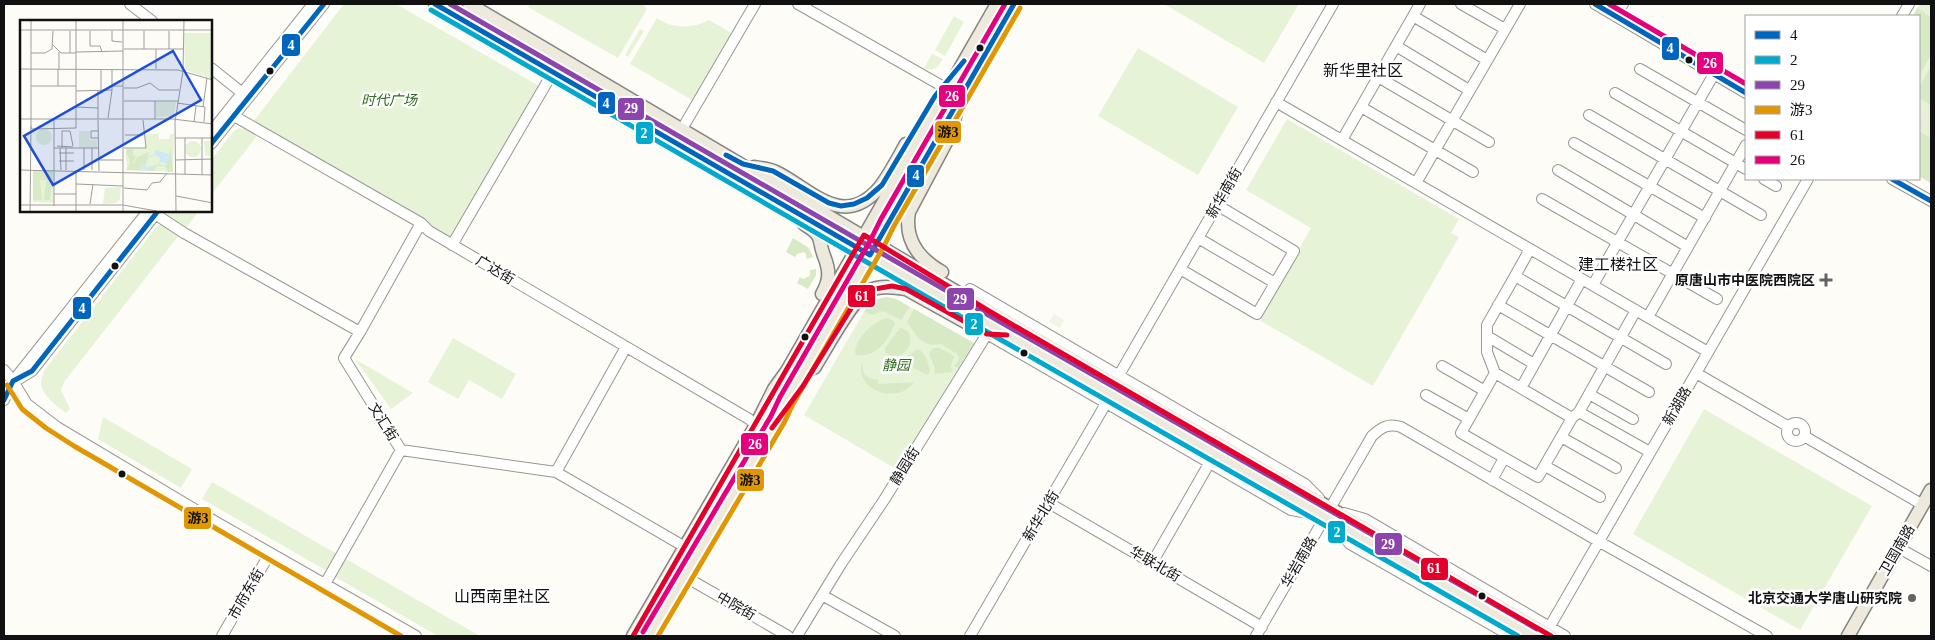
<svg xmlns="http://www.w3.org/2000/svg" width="1935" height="640" font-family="'Times New Roman','Noto Sans SC',serif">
<rect width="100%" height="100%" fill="#fdfcf7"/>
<path fill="#e7f3d7" d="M344,4H396L539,86L456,232L451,236H445L253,122Z
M530,4H643L647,9L618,58L528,7Z
M1164,4H1299L1264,63Z
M1920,4H1931V183L1919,176V16H1913Z
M954,16L964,22L945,56L935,50Z
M657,18C673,29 693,29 709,20L733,34L694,101L630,64Z
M640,29L644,31L628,57L625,55Z
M1138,48L1238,107L1198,175L1098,116Z
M932,54L943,59C937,68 934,72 924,68Z
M1287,119L1459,219L1451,233L1459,237L1373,386L1259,320L1311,228L1246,190Z
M239,128L244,129L257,136L211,195V160L234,131Z
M170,211H199L186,228L166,216Z
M162,224L180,234L64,382L61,390L70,409L66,413C57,406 42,396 41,383C41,380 43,374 44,371L157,226Z
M887,297L896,299L974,343L896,469L804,415L868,305L876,299Z
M453,338L516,374L502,399L469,380L458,399L428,382Z
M355,359L413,393L391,409Z
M1704,409L1872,506L1800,630L1633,534Z
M103,417L192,469L181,488L98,439Z
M212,482L337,554L327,571L202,499Z
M346,559L480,636H438L335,577Z"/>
<path fill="#d8eac5" d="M1917,8L1931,17V55L1919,76V16H1913Z
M1931,66V105L1919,98V88Z
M1919,131L1931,138V183L1919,176Z
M793,238L809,248L813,257L807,259L805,252L797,254L795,257L786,252Z
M816,269V275L808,289L797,283L800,277L803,279L810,276V270Z
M887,297L896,299L910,307L901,320L883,311L872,315L864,312C870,302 876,299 887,297Z
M914,309L974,343L958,368L954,366L959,359L957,354L941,344L930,345L919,339L907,322Z
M887,318L894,321L895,323C889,340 877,357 857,355L855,353C856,337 873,322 887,318Z
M900,328C922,331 906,367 885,353V348Z
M934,348H940L954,356L951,366L952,372L934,374L935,368L929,354L932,349Z
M917,349C925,351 929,364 930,371L928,375L907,365V357Z
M862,363L864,374L869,378L878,380V384L914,382C898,406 854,390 862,363Z"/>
<path fill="#e9eedb" d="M1928,104L1931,106V136L1919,129V120Z"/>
<path fill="#f0f6e1" d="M1054,314L1064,320L1060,328L1049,322Z"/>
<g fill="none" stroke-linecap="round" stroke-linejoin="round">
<defs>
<path id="minor" d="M130,4L152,21
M798,4L942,86
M1461,4L1505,29
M1595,4L1746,93
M1413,16L1487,60
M1615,16L1623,4
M1902,16L1909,4
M1396,46L1469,90
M211,68L246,96
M1640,69L1746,130
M1378,77L1489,142
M1615,93L1746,169
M1276,102L1708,352
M1361,107L1473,172
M1589,115L1761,215
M234,116L421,223L429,231L749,419L756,425
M682,129L755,4
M211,132L313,4
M1342,140L1420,4
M1574,143L1705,218
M211,144L324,4
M1558,170L1688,247
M1764,179L1776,186
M1892,179L1931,201
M1416,183L1520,4
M1542,199L1717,299
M155,214L184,233L360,332L344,358L401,450L556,472L685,547
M1198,238L1275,283
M452,245L553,72
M1530,249L1515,276L1666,364
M1180,269L1257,314L1294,251L1217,205
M1515,276L1487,325V352L1495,373L1461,433L1538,477L1572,418L1579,412L1636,310
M1593,285L1714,74
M970,289L1305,484L1319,498
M1498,305L1649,392
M1648,317L1746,145
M360,332L421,223
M1487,336L1534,364
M1442,366L1485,391
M4,370L13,381L27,404L57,427L216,522L416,636
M1495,373L1572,418
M1696,373L1789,427
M19,379L32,371L158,211
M1115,382L1333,4
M1521,388L1582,279
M1589,394L1633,419
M1426,395L1469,419
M4,400L13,381L148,211
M1579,412L1650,452
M1787 432a9 9 0 1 1 18 0a9 9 0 1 1-18 0Z
M1804,436L1923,505
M1561,437L1616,468
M1545,466L1600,497
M556,472L626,347
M1492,480L1504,458
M1049,503L1262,627
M1344,513L1365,519L1565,636
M1332,523L1350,544L1511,636
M1899,548L1931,566
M1152,563L1210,462
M684,576L788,636
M325,584L401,450
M822,595L895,636
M1546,633L1808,179
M222,636L270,553
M797,636L841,564L884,500L987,334L1291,510L1316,514
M970,636L1108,400
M1256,636L1372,436C1382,427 1388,423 1401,427L1598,541L1767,636"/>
<path id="major" d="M435,4L1007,335L1533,636
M469,4L989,311L1551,636
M754,167C761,168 770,169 776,172C811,189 843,231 880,187C890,174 898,158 906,144
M804,224C825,237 817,238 824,256C830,271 830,280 822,294
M942,272C919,259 904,240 909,212L951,133L956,113
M814,368C825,351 852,299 868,291C879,285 894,287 906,289L987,334L1006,335
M633,636L756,425L774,389L787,371L997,4
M649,636L778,419L786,401L877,244L887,223L1014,4
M1848,636L1931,490"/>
</defs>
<use href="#minor" stroke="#979795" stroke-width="12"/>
<use href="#major" stroke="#858482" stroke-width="15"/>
<use href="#minor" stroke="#fffffe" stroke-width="10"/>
<use href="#major" stroke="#ede9dc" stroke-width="12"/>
<defs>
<path id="bus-1" d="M435,4L870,255L1014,4
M1595,4L1746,93
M211,144L324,4
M726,155L743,164L773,171L829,203L841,206L854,204L867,198L882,185L935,96L964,61
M1892,179L1931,201
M4,400L13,381L32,371L158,211"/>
<path id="bus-2" d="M431,10L1003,341L1518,636"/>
<path id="bus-3" d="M450,4L1011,328L1537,629"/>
<path id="bus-4" d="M7,385L22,409L46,428L74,446L401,636
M658,636L784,423L793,404L883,248L894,226L1020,8"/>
<path id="bus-5" d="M772,428L803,386L855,302L869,290L892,286L906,289L987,334L1007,335
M633,636L864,235L989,311L1551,636"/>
<path id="bus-6" d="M1609,4L1746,84
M643,632L771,416L780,397L870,241L881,219L1005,4"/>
</defs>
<use href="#bus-1" stroke="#fff" stroke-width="9"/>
<use href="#bus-2" stroke="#fff" stroke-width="9"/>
<use href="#bus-3" stroke="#fff" stroke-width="9"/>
<use href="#bus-4" stroke="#fff" stroke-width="9"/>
<use href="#bus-5" stroke="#fff" stroke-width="9"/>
<use href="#bus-6" stroke="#fff" stroke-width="9"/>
<use href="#bus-1" stroke="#0065bd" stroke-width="5"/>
<use href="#bus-2" stroke="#00a9ce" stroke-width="5"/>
<use href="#bus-3" stroke="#8e44ad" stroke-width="5"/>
<use href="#bus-4" stroke="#e09702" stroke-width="5"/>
<use href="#bus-5" stroke="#e4002b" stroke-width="5"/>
<use href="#bus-6" stroke="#e5007d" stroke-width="5"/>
</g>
<g fill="#111" stroke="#fff" stroke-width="2">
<circle cx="980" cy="48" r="4.5"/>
<circle cx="1689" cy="60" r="4.5"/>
<circle cx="270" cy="71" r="4.5"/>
<circle cx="115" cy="266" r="4.5"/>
<circle cx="805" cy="337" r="4.5"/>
<circle cx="1024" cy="353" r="4.5"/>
<circle cx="122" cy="474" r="4.5"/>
<circle cx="1482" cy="596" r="4.5"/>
</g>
<g fill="#646362" stroke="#fff" stroke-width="2">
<path d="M1823.5 272.5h5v5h5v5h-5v5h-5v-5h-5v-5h5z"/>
<circle cx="1912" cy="598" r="5"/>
</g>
<g text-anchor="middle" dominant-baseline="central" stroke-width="5" stroke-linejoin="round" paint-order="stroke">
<g font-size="14" font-style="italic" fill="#2f6b1f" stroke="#fff">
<text x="389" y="100">时代广场</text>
<text x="896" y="365">静园</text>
</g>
<g font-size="14" fill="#111" stroke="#fff">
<text transform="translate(1224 193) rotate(-60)">新华南街</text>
<text transform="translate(495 270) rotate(31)">广达街</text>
<text transform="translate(1677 406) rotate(-60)">新湖路</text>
<text transform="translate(383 422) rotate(58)">文汇街</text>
<text transform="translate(905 466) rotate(-58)">静园街</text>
<text transform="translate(1041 516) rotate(-59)">新华北街</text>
<text transform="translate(1897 550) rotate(-60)">卫国南路</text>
<text transform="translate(1299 562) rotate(-60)">华岩南路</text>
<text transform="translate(1155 564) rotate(30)">华联北街</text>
<text transform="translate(246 594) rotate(-60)">市府东街</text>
<text transform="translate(736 606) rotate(30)">中院街</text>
</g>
<g font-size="14" font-weight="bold" fill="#111" stroke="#fff" text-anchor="end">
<text x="1815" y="280">原唐山市中医院西院区</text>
<text x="1902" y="598">北京交通大学唐山研究院</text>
</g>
<g font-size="16" fill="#111" stroke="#fff">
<text x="1363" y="70">新华里社区</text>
<text x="1618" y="264">建工楼社区</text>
<text x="502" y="596">山西南里社区</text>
</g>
</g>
<g transform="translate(20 20)">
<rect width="192" height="192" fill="#fdfcf7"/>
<path d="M164,13H192V59L165,50ZM136,82H156L154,96L136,97ZM16 117a8 8 0 1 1 16 0a8 8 0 1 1-16 0ZM59,111H70V120H77V128H59ZM125,114H139V119H149L150,114H154L153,152L107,149L106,129H125ZM184,121H192V137L185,135ZM165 129a8 8 0 1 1 16 0a8 8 0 1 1-16 0ZM13,151H33L34,183L13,182ZM101,167L100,179L96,183L83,184L85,168Z" fill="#e7f3d7"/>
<path d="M151,128L153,152H148L145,146H136L135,151L106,150L110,143L107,133L106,141V129H113V135L116,136L113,143L114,144L117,137L129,132L125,145L118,144L123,146L124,149L120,147L122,150H128L134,145H147ZM13,151H33L30,180H24L26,160H20L22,180H13Z" fill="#d8eac5"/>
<path d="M135,130L150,134L148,144L142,142L130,150L122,149L123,146L119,144L125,145L127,137L135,134ZM135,135L140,137L139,144L125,148L128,138Z" fill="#cde8f7" fill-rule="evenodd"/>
<path fill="none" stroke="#9f9e9b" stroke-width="1" d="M11,0V109M103,0V192M0,10H193M50,11V33M70,11V26H80L82,32M92,11V21L102,22M124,11V29M149,11V29M33,25L41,33H56M104,29H163M136,29V49M56,32L103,31M11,33H25L32,29L33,11M0,49L158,50L193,60M38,49V66H56M39,49V32M92,65V49M11,66H38M104,68H117L130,63L139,70H159M92,70V66H103M56,71L92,70M81,71V49M104,81H158M157,83L185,87L184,102M56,87L78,88M183,87L187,58M88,98L92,70M0,99H153L193,104M78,99V71M135,99V81M34,100V186M78,100L79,151M174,102L176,86M11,109L56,108V0M78,111H71V118H78M105,115H123M155,118H193M165,118V154M37,126L53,127M34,128H78M40,128L41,150M42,128V111H50L53,126M46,128V150M104,128H126L123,100M39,133H54M79,140H103M155,140L193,139M39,141H54M0,150L193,155M56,150V192M64,150V128M72,150V128M182,155V118M56,164L103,166M104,168L127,170L132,163L140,162L147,153M34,174H56M156,176L193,183M70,184L73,164M0,185H103L142,192M10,192L11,106M156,192L155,102L163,51L164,0"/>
<path fill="#1d4ed8" fill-opacity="0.15" stroke="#1d4ed8" stroke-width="2.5" d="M153,31L181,80L33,165L4,116Z"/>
<rect width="192" height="192" fill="none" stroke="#111" stroke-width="2.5"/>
</g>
<g stroke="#fff" stroke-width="2">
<rect x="281" y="33" width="20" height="24" rx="5" fill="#0065bd"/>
<rect x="1661" y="36" width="19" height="25" rx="5" fill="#0065bd"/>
<rect x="1696" y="51" width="28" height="24" rx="5" fill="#e5007d"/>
<rect x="938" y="84" width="28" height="24" rx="5" fill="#e5007d"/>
<rect x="597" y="91" width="19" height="24" rx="5" fill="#0065bd"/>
<rect x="617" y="97" width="28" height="24" rx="5" fill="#8e44ad"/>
<rect x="934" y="120" width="28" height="24" rx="5" fill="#e09702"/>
<rect x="635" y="121" width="19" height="24" rx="5" fill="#00a9ce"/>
<rect x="906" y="164" width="19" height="24" rx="5" fill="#0065bd"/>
<rect x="847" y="284" width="29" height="24" rx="5" fill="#e4002b"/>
<rect x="946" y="287" width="29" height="24" rx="5" fill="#8e44ad"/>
<rect x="72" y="296" width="20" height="24" rx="5" fill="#0065bd"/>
<rect x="964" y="312" width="20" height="24" rx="5" fill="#00a9ce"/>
<rect x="740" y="432" width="29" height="24" rx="5" fill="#e5007d"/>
<rect x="736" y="468" width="29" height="24" rx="5" fill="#e09702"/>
<rect x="183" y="506" width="29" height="24" rx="5" fill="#e09702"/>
<rect x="1327" y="520" width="19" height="24" rx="5" fill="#00a9ce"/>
<rect x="1374" y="532" width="29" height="24" rx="5" fill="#8e44ad"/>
<rect x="1420" y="557" width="29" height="24" rx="5" fill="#e4002b"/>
</g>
<g font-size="14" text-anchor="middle" font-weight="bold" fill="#fff">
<text x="291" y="50">4</text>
<text x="1670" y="53">4</text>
<text x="1710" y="68">26</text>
<text x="952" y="101">26</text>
<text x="606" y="108">4</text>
<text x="631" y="113">29</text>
<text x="644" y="138">2</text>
<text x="916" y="180">4</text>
<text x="862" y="301">61</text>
<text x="960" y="304">29</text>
<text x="82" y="313">4</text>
<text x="974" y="329">2</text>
<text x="755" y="449">26</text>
<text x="1337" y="537">2</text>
<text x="1388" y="549">29</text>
<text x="1434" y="573">61</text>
</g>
<g font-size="14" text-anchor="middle" font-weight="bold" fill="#111">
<text x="948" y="137">游3</text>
<text x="750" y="485">游3</text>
<text x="198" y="523">游3</text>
</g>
<rect width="1935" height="640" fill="none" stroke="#111111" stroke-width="10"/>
<rect x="1745" y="15" width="175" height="165" fill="#ffffff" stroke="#a0a0a0"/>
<rect x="1755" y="31" width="25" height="8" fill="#0065bd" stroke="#a0a0a0"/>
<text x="1790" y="40" font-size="15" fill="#111111">4</text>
<rect x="1755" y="56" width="25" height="8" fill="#00a9ce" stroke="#a0a0a0"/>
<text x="1790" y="65" font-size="15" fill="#111111">2</text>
<rect x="1755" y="81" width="25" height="8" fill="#8e44ad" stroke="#a0a0a0"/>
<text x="1790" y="90" font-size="15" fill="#111111">29</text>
<rect x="1755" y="106" width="25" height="8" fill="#e09702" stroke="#a0a0a0"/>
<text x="1790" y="115" font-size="15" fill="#111111">游3</text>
<rect x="1755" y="131" width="25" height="8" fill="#e4002b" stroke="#a0a0a0"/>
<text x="1790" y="140" font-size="15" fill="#111111">61</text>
<rect x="1755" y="156" width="25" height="8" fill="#e5007d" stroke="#a0a0a0"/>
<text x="1790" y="165" font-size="15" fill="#111111">26</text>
</svg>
